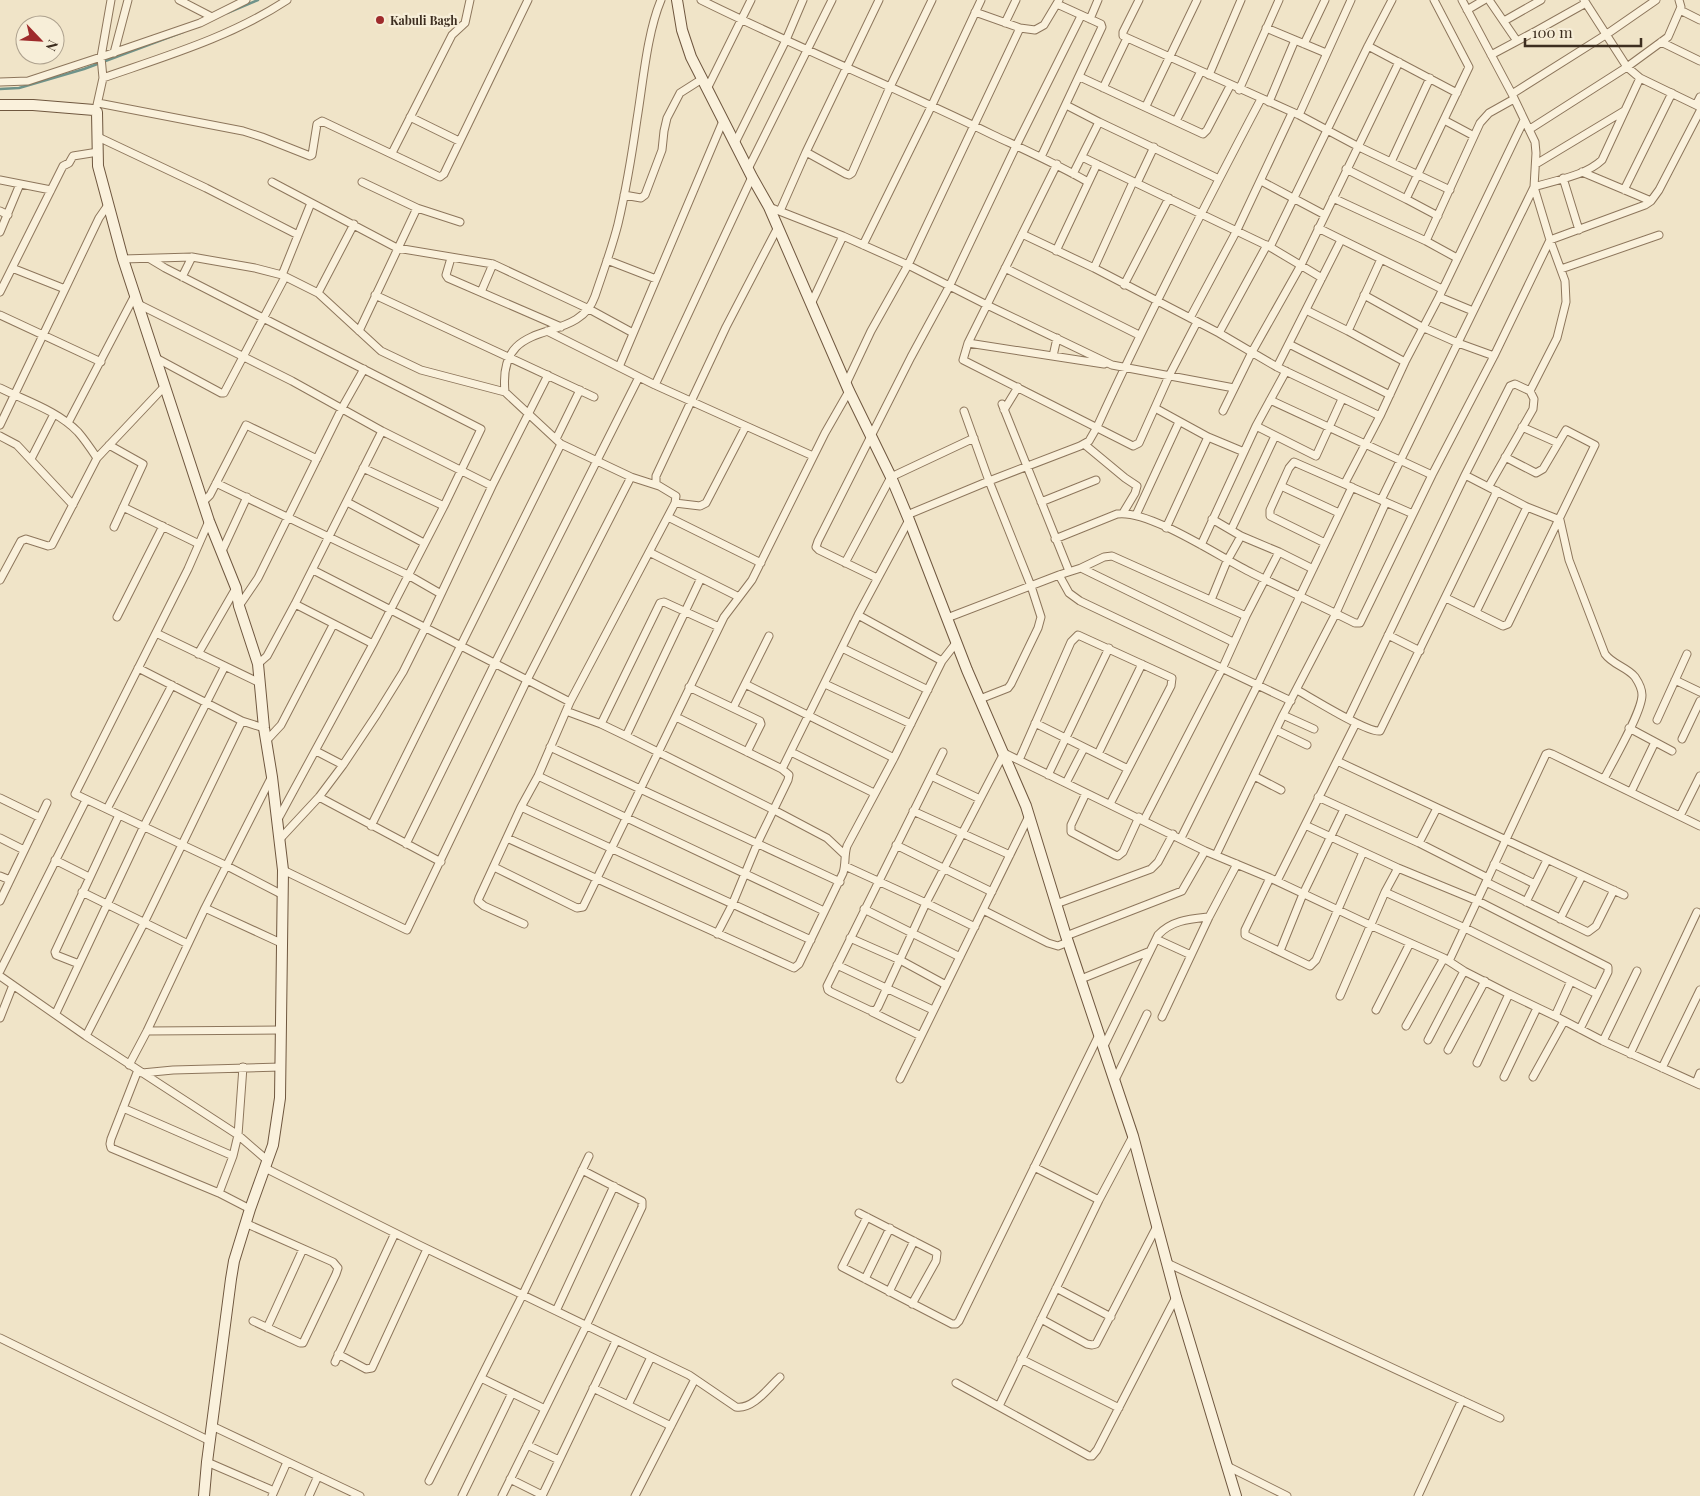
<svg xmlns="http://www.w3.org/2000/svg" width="1700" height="1496" font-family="'Playfair Display',serif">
<rect width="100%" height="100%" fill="#f0e4c8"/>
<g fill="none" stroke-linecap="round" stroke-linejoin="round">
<path stroke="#6f938a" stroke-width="2.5" d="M227,13L258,0
M0,89L19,88L84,69L183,32"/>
<defs>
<path id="street" d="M179,0L212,17
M701,0C798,48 897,88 993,135C1025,150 1057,164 1088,182
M1139,0L1123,32V36L1299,115L1359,147L1450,190
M1462,0L1512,94L1535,142L1536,153L1534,187L1550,240L1565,281L1566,302L1557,338L1530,391L1534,399L1533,409L1489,486
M1489,0L1517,41
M1584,0L1627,67L1640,78L1700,107
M1467,10L1484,0
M1680,10L1700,20
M975,12L1020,28L1035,30L1044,25L1059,0
M1090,19L1098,0
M1504,21L1541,0
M1005,23L1016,0
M1266,28L1326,53
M1661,42L1700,61
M1304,44L1325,0
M1368,46L1457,93
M114,53L128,0
M1491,55L1536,31L1586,3
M1209,75L1241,0
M1080,77L1203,134L1207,130L1230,86
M103,78C166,56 231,37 287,0
M0,82L28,81L101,57L200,23L246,0
M1103,88L1127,38
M707,89L751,0
M1239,90L1279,0
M1512,94L1607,34L1656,0
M1269,102L1295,40
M98,103L243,131L262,137L310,156L312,155L317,124L322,121L440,177L444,174L528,0
M97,105L103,78L101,57L111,0
M1066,105L1099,122
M1696,105L1700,97
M1146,106L1197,0
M1299,115L1351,0
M410,117L459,141
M1444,120L1474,136
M1176,121L1201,71
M1530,129L1627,67L1668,37L1681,7L1679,0
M98,137L206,188L298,235
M735,143L786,40L803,0
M806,152L846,174L849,175L852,173L890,87L932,0
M392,153L452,35L465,23L470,0
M1041,157L1102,27L1101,24L1057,4
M1082,157L1270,247L1322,278
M1391,162L1430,78
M1057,164L968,343L963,360L1133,446L1139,443L1169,376L1197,322
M1536,164L1624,111
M748,169L832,0
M1346,169L1406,199L1469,67L1434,0
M1582,172L1651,201
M1073,174L1099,122L1219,179
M1563,178L1579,230
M0,180L51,190
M1261,181L1325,215
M272,182L397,248L493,264L589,309L633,333
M362,182L417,208L460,222
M1137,183L1154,147
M1624,190L1672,93
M624,195L641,198L645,195L662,150L664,131L667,118L680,93L702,79
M1333,198L1426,241L1457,258
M1406,199L1438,216
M769,207L843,236L908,265L987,305L1112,365L1234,388
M0,211L8,215
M780,211L806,152L879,0
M1318,228L1442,289
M0,232L20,184
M1022,234L1094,268L1219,333L1277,367L1380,416
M1426,241L1480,123L1489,113L1514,99
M863,245L932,105L981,0
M1270,247L1368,46L1392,0
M1056,251L1097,164
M451,258L446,275L448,278L561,327
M123,259L192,257L255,268L282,275L318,293L381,351L421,370L505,392L561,444L631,477L527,680L407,930L283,870
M150,259L165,268L481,429L444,506L373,644L277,821
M607,260L656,279
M12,268L65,289
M1005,268L1139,335
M1094,268L1133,182
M1561,269L1659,235
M282,275L311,203
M182,277L192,257
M1124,285L1169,198
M0,292L63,166L69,163L73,156L98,152
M481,292L493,264
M318,293L354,224
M375,295L594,397
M1364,295L1422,327L1458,343L1494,356
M1439,297L1473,311
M138,304L292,381L382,431L492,486
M811,304L843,236
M1306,310L1348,331L1405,362
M0,315L101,362
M1190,318L1237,230L1292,113
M359,331L417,208
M547,331L655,385L746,426L706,503L700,506L675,503
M1348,331L1381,259
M1219,333L1267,245
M968,343L1104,364
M1289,344L1390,395
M1053,356L1057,338
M156,358L221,393H224L285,277
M619,367L723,121
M1277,367L1341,240
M846,384L871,331L908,265L1020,28
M655,385L752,177
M0,388C26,401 58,411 78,432C85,440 91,449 97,458
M505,392C497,312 577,348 595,296C603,272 612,248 618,224C626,190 632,154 637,119C643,83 647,33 661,0
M1270,400L1432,475
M1002,404L1069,571
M1155,408L1208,437L1244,452
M1004,410L1018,387
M964,411L989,481L1031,586L1041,617L1038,628L1011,684L1008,688L980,699
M1223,411L1252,352L1301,265L1399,62
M68,423L135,295
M0,425L99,218L108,205
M746,426L813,456
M1256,426L1316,456L1342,399
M1522,427L1558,443
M0,436L17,445L73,505
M556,439L580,390
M1084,444L1125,478L1137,486L1135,493L1123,513
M109,445L143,464L114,527
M31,459L54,414
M363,468L444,506
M1465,475L1527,507L1560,520L1569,560L1605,654C1613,665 1627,667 1635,677C1639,683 1642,688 1642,695C1642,712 1613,761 1604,779
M631,477L659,486
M216,483L408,575L441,594
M1345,483L1380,416L1405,362L1439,297L1524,120
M1281,486L1339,513
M1381,500L1534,187C1556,180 1585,176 1602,160L1640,78
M203,502L210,495L246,425L317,459
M347,502L424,543
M1041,502L1096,480
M123,507L199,544
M907,515L989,481L1080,446L1089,441L1097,427C1148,315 1204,207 1261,99
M1136,515L1179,422
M668,517L761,563
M1212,519L1241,536L1279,552L1313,569
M209,521L188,569L75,794L227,866L283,895
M1166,528L1208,437
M1231,530L1275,436
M1055,539L1117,514C1149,509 1221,558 1252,573C1286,590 1321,606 1355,623H1360L1432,475L1494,356L1550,240L1645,205L1651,201L1659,190L1700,111
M1325,543L1270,516V510L1289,468L1294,462L1413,514
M1201,545L1256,426L1286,371
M222,551L247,497
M649,552L739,597
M845,563L891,477L974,438
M1081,568L1104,557L1112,556L1246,616
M313,570L570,702
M1059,575L1069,593L1080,601L1291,701
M877,578L819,550L816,547L818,541L911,357L949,287L1016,146L1081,16
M0,580L21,541L26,539L48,546L52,545L97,458L165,386
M1446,598L1503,626L1508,624L1595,445L1566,430L1543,469L1536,473L1505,457
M1211,600L1227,561L1241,536
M295,604L373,644
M239,606L258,578L342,408L364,369
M1476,612L1527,507
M858,615L942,661
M117,617L163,526
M947,618L1059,575L1081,568L1233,642
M156,633L260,683
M1388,635L1420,651
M842,648L928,690
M198,654L236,588
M258,664L267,656L295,604L382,431
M138,668L242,721L264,728
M1675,680L1700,692
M745,684L894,758
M825,684L911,724
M689,687L760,721L761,724L747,752
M1297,690C1312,698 1367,733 1380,731L1497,491
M733,708L769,636
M566,711L601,724L626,736L774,810L827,838L844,854
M1283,715L1314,729
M676,717L782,769L789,775L788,780L758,842L732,905L717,934
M1348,719L1465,475L1510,386L1515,384L1530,391
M1657,720L1687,654
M1035,723L1128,769
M601,724L660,603L664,602L719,627
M1629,728L1672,751
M1276,730L1307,745
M626,736L701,578
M1682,739L1700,701
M267,740L281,725L333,625
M550,747L840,882
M316,751L343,765
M791,752L874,793
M943,752L827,986L828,990L831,992L869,1010L875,1011L878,1007L926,903L1004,753L1205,851L1270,878L1372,926L1444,958L1464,971L1509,994L1555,1016L1603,1041L1700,1085
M1098,754L1142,664
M1019,760L1071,642L1078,635L1172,678L1171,686L1110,804
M1337,761L1624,895
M782,769L858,615L909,520
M1048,775L1109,648
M538,776L824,911
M931,776L980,799
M1254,776L1281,790
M1066,783L1084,748
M1631,792L1655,742
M1086,793L1071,825V832L1115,855L1118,856L1123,852L1139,817
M319,797L441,862
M1318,797L1419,843L1488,878
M0,798L39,817
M521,807L811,940
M107,809L172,685
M913,811L1010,855
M1680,816L1700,776
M1144,820L1223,667L1246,616L1279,552
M1305,825L1398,868L1478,901L1608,967V972L1580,1029
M371,826L561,444
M0,838L24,850
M507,838L794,968L799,964L843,873C846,864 844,855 847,846L894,758L942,661L956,643
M1181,838L1258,684L1352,487
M279,840L319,797L343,765L377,714L403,672L425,628L492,486L548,375
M1419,843L1437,808
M406,844L495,663L639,377
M896,845L992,892
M1216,855L1283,715L1336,613L1386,502
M55,860L89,877
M1494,864L1535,884
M845,866L926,903L975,927
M494,867L577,908L583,907L724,617L752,580L825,433L849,391
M0,876L10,880
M1270,878L1245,930V935L1310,966L1316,960L1363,852
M1277,881L1356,723
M1486,882L1588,932L1596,926L1614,890
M82,892L188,944
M1385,892L1465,928L1597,994
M0,901L47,803
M1526,902L1547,860
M1056,904L1151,869L1158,862L1173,834
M205,908L281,943
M864,909L960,957
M983,910L1048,943L1058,946L1068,942
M1560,919L1582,876
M524,924L484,906L478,901L479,898L521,807L538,776L570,702L675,503L676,496L656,484V476L726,327L778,227
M1066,936L1182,891L1205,851
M850,938L900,960L946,985
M1156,939L1191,955
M1280,951L1303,894L1344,809
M1449,961L1546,754L1549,753L1552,754L1700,826
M79,964L56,955L55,952L119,815
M837,965L933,1010
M0,971L86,800
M0,976L86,1036L238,1135L268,1161
M1081,979L1148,952
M1340,996L1385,892L1398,868
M1376,1010L1410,943
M872,1012L921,1036
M56,1013L144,826L225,666
M1555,1016L1571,981
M1162,1017L1209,917L1237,864
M0,1018L13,985
M1406,1026L1444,958
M147,1031L280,1030
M86,1036L144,923L242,721
M1428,1040L1464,971
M1603,1041L1637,971
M1104,1046L1158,935C1172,920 1190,919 1209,917
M1448,1050L1485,981
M1630,1054L1697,912
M1477,1063L1509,994
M129,1065L147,1031L205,908L271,778
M1662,1068L1700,990
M138,1070L111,1139L110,1144L111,1148L219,1193L250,1209
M142,1073L173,1070L281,1067
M1504,1077L1537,1008
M1533,1077L1564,1021
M900,1079L1029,816
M1115,1080L1147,1014
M1696,1083L1700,1073
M123,1108L233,1156
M1034,1167L1099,1200
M265,1168L419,1245L689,1375L736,1407C753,1410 769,1387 780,1377
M219,1193L233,1156L238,1135L243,1067
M859,1213L937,1253L936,1261L912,1304
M867,1217L842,1267L952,1324H956L959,1321L1099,1035
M245,1223L333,1262L338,1268L336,1274L303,1343H300L253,1321
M1167,1263L1500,1418
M865,1279L890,1228
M1056,1288L1111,1317
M889,1292L914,1241
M556,1311L614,1186
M1041,1319L1087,1344L1092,1345L1096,1344L1157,1226
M267,1328L303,1249
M0,1338L210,1441
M338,1354L366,1369L372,1368L427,1249
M1021,1359L1119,1408
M335,1362L395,1233
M481,1378L545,1409
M956,1383L1089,1456H1092L1097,1450L1176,1297
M593,1388L671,1426
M628,1405L651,1357
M999,1406L1099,1200L1133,1136
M212,1426L360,1496
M527,1445L559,1460
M207,1462L274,1491
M1227,1466L1287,1496
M510,1479L542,1495
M429,1481L523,1294L589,1156
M272,1496L287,1462
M309,1496L318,1476
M462,1496L512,1393
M502,1496L586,1326L642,1207V1201L582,1170
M542,1496L616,1341
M635,1496L695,1379
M1418,1496L1462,1400"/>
<path id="secondary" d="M677,0L682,30L691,57L752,177L769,207L849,391L891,477L909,520L967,670L1026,806L1066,936L1133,1136L1176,1297L1236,1496
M0,105H33L94,110L97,112L98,166L123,259L209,521L236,588L239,606L258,664L264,728L272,777L283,870L280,1098L273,1145L250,1209L234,1261L231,1279L207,1462L204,1496"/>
</defs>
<use href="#street" stroke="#8d765c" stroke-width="9"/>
<use href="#secondary" stroke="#6f573f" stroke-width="12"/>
<use href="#street" stroke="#faf1dc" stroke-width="7"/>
<use href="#secondary" stroke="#faf1dc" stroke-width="10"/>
</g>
<circle fill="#9e2a2b" stroke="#f7eed8" stroke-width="2" cx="380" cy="20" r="5"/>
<g text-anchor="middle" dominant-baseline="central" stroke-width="4.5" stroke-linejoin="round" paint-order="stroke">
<g font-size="12" font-weight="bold" fill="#3d2e20" stroke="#f7eed8" text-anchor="start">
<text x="390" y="20">Kabuli Bagh</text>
</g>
</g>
<g transform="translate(40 40) rotate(115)"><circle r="24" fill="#f7eed8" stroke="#ada18e"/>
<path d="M0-4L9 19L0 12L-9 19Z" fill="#9e2a2b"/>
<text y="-8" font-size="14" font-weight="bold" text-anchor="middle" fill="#3d2e20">N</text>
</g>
<path d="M1525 38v8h116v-8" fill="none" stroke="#3d2e20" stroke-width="2.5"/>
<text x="1532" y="38" font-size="15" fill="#3d2e20" stroke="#f7eed8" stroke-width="4" paint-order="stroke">100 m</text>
</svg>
